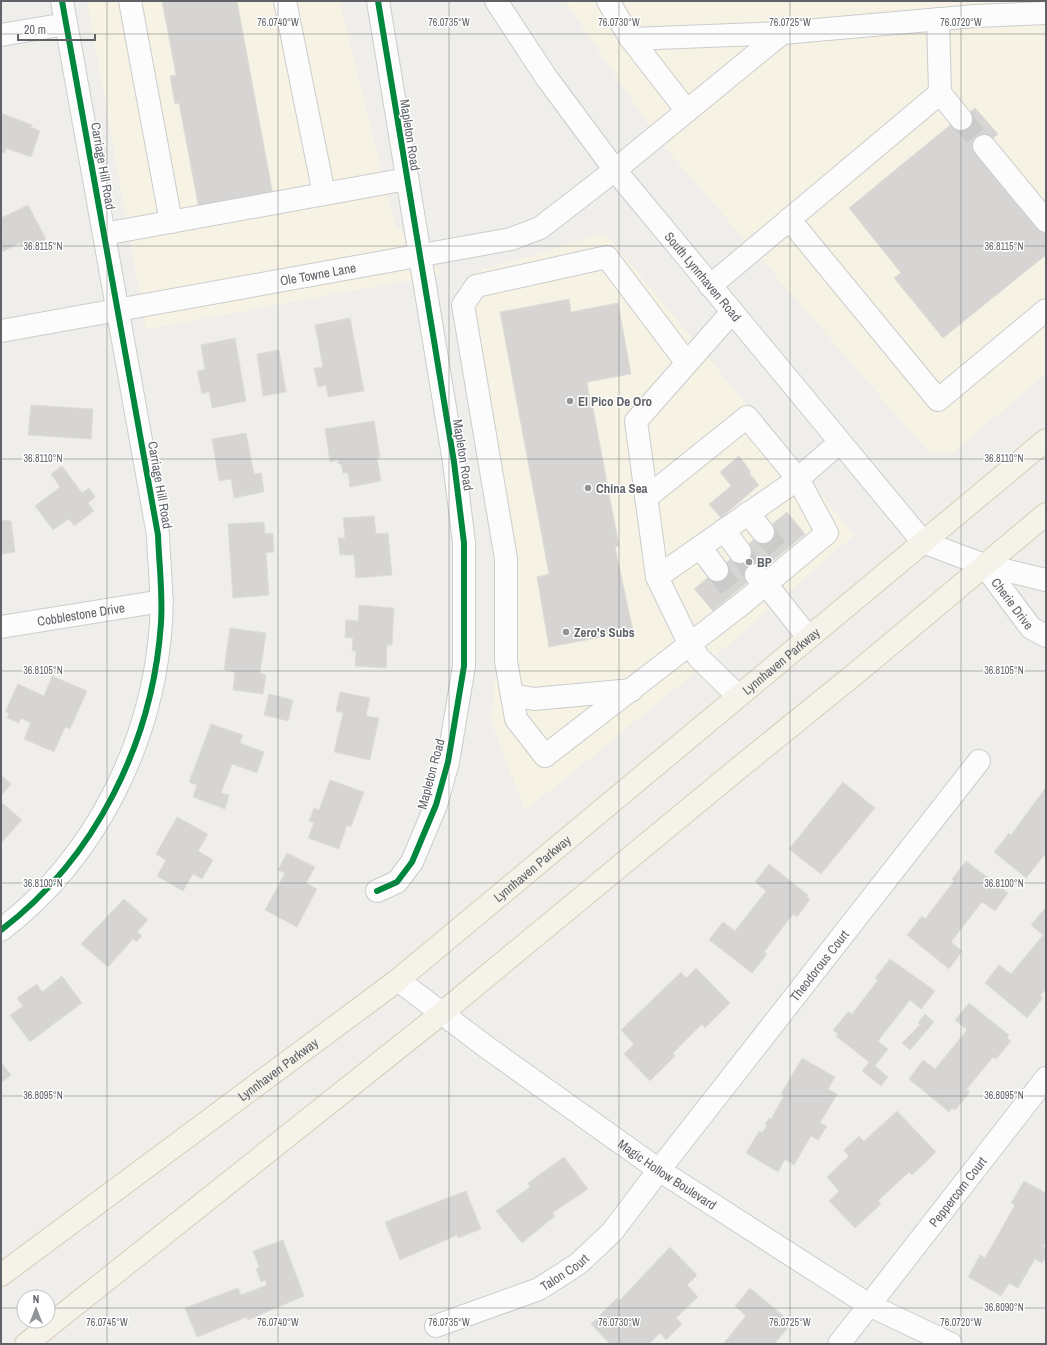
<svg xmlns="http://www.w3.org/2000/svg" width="1047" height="1345" font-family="'Archivo Narrow',sans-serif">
<rect width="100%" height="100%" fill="#efeeea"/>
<path fill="#f7f3e4" d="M87,1H340L394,223L443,274L146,329Z
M565,1H1046V374L952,453H929L657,138Z
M605,233L854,535L708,662L525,811L491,721L508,530L468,275Z"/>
<path fill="#d6d5d3" stroke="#deddd9" d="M162,1H237L273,195L199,209L179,103L175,104L170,76L176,75Z
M975,108L998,134L980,150L1046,230V255L943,338L894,278L901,273L849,208L955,121L957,123Z
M1,113L32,125L31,127L40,131L31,157L6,148L5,153L1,152Z
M28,205L46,239L24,251L20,243L2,252L1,218Z
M569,299L571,312L618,303L631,374L587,382L591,408H593L619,546L615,547L633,631L549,647L537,577L549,574L500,312Z
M350,318L364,391L328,397L326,385L318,387L314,368L323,367L315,325Z
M235,338L246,401L212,408L209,392L202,394L197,371L205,370L201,345Z
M279,350L286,392L263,396L257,354Z
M31,405L93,409L91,439L28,435Z
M374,421L380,457L377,458L381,481L350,487L348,473H343L341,464H338V460L330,462L325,429Z
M246,433L254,474L261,473L264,492L234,498L231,479L219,481L212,439Z
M739,456L751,472L749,473L759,485L721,518L709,504L731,486L720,472Z
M62,466L82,493L89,488L95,497L88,503L94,511L74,526L69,519L53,530L35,506L60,487L51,474Z
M787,512L805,534L713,611L694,589Z
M374,516L376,534L388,533L392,575L356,578L354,555H340L338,538H345L343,518Z
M1,520L11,521L15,552L1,554Z
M264,522L265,534L273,533L274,552L266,553L269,595L233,598L228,524Z
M359,605L394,608L392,645H387L386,668L355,666L356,651H352L353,638L345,637L346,620L358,621Z
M230,628L266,633L260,673L266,675L263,694L233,690L235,672L224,670Z
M52,676L87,691L70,729L65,727L54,752L24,739L31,723L21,718L19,723L7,718L9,713L5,712L18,684L44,696Z
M340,692L370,698L366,716L379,718L370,760L334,752L343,713L336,711Z
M269,694L293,700L288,721L264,715Z
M211,724L243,735L240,743L264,752L257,773L232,764L221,793L229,795L225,809L193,797L197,785L189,782Z
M1,775L11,784L1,796Z
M330,780L364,792L351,827L347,825L339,849L308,838L314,823L309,821L314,808L319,810Z
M843,782L875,808L821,874L789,849Z
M1046,787V853L1026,878L994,852L1009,833L1011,835Z
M1,802L22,820L1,843Z
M177,817L208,834L198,851L213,860L202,879L193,874L183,891L157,876L166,860L156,854Z
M287,853L315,867L306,883L317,889L297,927L265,910L285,873L278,870Z
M966,861L1008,893L995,911L982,902L951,942L962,951L949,969L907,935L922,916L925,919L954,881L952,879Z
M769,864L808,895L807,897L810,899L797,917L793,914L764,952L767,954L752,973L709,940L723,922L735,931L766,891L755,882Z
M124,899L148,920L137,932L142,936L136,942L133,939L108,967L81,944Z
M1045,908L1046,989L1040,996L1043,998L1027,1018L985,983L999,965L1011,974L1043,935L1031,925Z
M890,959L935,991L921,1009L910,1000L878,1041L888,1049L875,1066L888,1077L881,1086L862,1071L869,1062L836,1036L838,1034L833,1030L848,1012L852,1014L878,980L875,978Z
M696,968L730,1003L705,1028L702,1024L673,1053L675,1056L650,1081L624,1054L634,1044L621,1030L681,972L686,978Z
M62,976L82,1003L30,1042L10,1015L23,1006L17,998L37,984L42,992Z
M969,1003L1009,1035L1007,1038L1011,1041L996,1059L993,1057L966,1090L970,1092L955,1110L952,1108L949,1112L909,1079L923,1060L935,1069L967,1030L955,1020Z
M925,1014L934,1022L910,1050L902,1043L920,1025L918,1023Z
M802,1058L835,1077L828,1089L837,1094L820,1123L827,1126L818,1140L811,1136L794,1165L785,1159L778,1172L746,1153L759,1131L762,1133L767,1125L765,1124L769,1118L771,1119L784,1096L781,1094Z
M1,1062L11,1075L1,1083Z
M897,1111L936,1152L912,1175L909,1172L878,1201L881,1204L855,1228L829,1201L839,1191L827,1177L849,1156L844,1150L859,1136L864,1141Z
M564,1157L588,1189L552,1213L555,1216L522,1243L496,1211L530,1187L528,1183Z
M1024,1181L1046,1193V1241L1043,1246L1046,1248V1257L1042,1263L1035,1259L1018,1288L1009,1283L1001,1296L968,1277L980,1255L985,1258L1015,1205L1011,1203Z
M466,1191L481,1229L458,1238L457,1235L400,1260L385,1222Z
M283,1240L304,1296L248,1320L247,1317L197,1337L185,1308L238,1288L241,1295L267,1285L265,1280L261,1282L256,1269L259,1267L253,1251Z
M670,1247L697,1275L687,1285L698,1297L676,1318L682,1324L666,1340L660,1333L649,1344H610L591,1324L617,1298L619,1301Z
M750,1288L792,1323L774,1344H723L746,1316L735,1306Z"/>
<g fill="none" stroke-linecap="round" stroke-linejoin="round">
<path stroke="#cbcbca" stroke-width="22" stroke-dasharray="22 11" stroke-linecap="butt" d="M961,119L984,146
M763,532L782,554
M740,552L756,575
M717,570L734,593"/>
<defs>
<g id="minor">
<path d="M130,1L171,222"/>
<path d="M285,1L324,194"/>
<path id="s1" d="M496,1L546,77L615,170L923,542L984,565L1046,580"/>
<path d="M608,1L631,39L687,111"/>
<path d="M938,19L940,93"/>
<path d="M1,35L66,24"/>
<path d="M631,39L782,33"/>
<path d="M984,146L1046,221"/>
<path d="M789,219L938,400L1046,310"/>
<path d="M104,234L407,179"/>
<path d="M710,286L940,93L961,119"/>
<path d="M732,312L636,421L657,577L690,645L699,658L738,696"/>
<path id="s2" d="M1,331L511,239L540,228L615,170L782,33L975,16L1046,13"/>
<path d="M646,498L747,417L798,479L827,533L743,603L545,756L516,719L506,661V559L463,305L476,286L607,257L687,363"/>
<path d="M748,513L763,532"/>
<path d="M724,530L740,552"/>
<path d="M700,547L717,570"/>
<path id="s3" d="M984,565L1031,628L1046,636"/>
<path d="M756,575L773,593L808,637"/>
<path d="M657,577L798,479L840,442"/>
<path id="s4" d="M1,627L162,601"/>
<path d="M512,695L534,699L632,690"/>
<path d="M377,891L397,882L412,862L436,805L448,762L464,666V543L454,462L378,1"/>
<path d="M1,930C96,858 153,741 161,623C163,594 159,564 158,535L62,1"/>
<path id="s5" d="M398,980L485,1046L659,1170L869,1305L951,1344"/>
<path id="s6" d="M436,1326L539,1289L578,1264L612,1232L659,1170L979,761"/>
<path id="s7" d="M839,1344L1046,1078"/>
</g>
<g id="major">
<path id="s8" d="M1,1275L398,980L1046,440"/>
<path d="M26,1344L442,1013L734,772L861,669L1046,514"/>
</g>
</defs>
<use href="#minor" stroke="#cbcccc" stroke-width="24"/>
<use href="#major" stroke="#d7ceb8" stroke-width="24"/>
<use href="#minor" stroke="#fdfcfc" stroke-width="22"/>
<use href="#major" stroke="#f4f2e9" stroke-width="22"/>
<defs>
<path id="cycleway" d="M377,891L397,882L412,862L436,805L448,762L464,666V543L454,462L378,1
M1,930C96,858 153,741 161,623C163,594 159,564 158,535L62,1"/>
</defs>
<use href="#cycleway" stroke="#fff" stroke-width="8"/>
<use href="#cycleway" stroke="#00873e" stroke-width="6"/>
</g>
<path fill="none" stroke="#5f6368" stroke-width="1" stroke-opacity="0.45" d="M107,1V1344M278,1V1344M449,1V1344M619,1V1344M790,1V1344M961,1V1344M1,34H1046M1,246H1046M1,459H1046M1,671H1046M1,883H1046M1,1096H1046M1,1308H24M48,1308H1046"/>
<g fill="#919496" stroke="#fff" stroke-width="1.5">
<circle cx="570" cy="401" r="4"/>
<circle cx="588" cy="488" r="4"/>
<circle cx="749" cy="562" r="4"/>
<circle cx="566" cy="632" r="4"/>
</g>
<g text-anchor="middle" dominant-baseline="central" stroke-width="3" stroke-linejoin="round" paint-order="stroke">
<g font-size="13" fill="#5f6368" stroke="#fff">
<text transform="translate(410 135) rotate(81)">Mapleton Road</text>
<text transform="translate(103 166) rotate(80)">Carriage Hill Road</text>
<text stroke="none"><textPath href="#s2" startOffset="322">Ole Towne Lane</textPath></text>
<text stroke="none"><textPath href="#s1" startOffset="345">South Lynnhaven Road</textPath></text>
<text transform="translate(463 455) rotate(81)">Mapleton Road</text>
<text transform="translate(160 485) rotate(80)">Carriage Hill Road</text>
<text stroke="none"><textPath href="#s3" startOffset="48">Cherie Drive</textPath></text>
<text stroke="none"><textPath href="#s4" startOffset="81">Cobblestone Drive</textPath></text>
<text stroke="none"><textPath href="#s8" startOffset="993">Lynnhaven Parkway</textPath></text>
<text transform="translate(431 774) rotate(-75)">Mapleton Road</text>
<text stroke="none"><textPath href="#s8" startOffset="669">Lynnhaven Parkway</textPath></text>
<text stroke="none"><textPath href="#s6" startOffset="540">Theodorous Court</textPath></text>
<text stroke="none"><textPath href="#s8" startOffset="345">Lynnhaven Parkway</textPath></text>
<text stroke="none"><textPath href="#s5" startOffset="332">Magic Hollow Boulevard</textPath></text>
<text stroke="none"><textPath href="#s7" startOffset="193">Peppercorn Court</textPath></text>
<text stroke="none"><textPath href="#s6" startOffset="140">Talon Court</textPath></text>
</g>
<g font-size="13" font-weight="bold" fill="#5f6368" stroke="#fff" text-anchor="start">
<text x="578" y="401">El Pico De Oro</text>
<text x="596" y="488">China Sea</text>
<text x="757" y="562">BP</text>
<text x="574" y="632">Zero's Subs</text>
</g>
</g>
<g font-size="10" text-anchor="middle" fill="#5f6368" stroke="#fff" stroke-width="3" stroke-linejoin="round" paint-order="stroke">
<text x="278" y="26">76.0740°W</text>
<text x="449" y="26">76.0735°W</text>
<text x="619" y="26">76.0730°W</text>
<text x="790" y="26">76.0725°W</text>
<text x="961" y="26">76.0720°W</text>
<text x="43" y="250">36.8115°N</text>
<text x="1004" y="250">36.8115°N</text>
<text x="43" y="462">36.8110°N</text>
<text x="1004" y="462">36.8110°N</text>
<text x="43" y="674">36.8105°N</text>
<text x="1004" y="674">36.8105°N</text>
<text x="43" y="887">36.8100°N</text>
<text x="1004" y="887">36.8100°N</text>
<text x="43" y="1099">36.8095°N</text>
<text x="1004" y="1099">36.8095°N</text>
<text x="1004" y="1311">36.8090°N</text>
<text x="107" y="1326">76.0745°W</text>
<text x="278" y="1326">76.0740°W</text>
<text x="449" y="1326">76.0735°W</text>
<text x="619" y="1326">76.0730°W</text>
<text x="790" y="1326">76.0725°W</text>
<text x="961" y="1326">76.0720°W</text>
</g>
<rect width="1047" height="1345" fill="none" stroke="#5f6368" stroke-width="4"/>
<g transform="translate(36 1309)"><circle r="19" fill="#ffffff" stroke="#bfc1c3"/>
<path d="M0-3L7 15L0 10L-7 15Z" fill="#919496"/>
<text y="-6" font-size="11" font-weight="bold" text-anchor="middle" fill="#5f6368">N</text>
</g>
<path d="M18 34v6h77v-6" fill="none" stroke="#5f6368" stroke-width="2"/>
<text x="24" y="34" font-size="12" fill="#5f6368" stroke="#ffffff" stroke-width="3" paint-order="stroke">20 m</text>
</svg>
